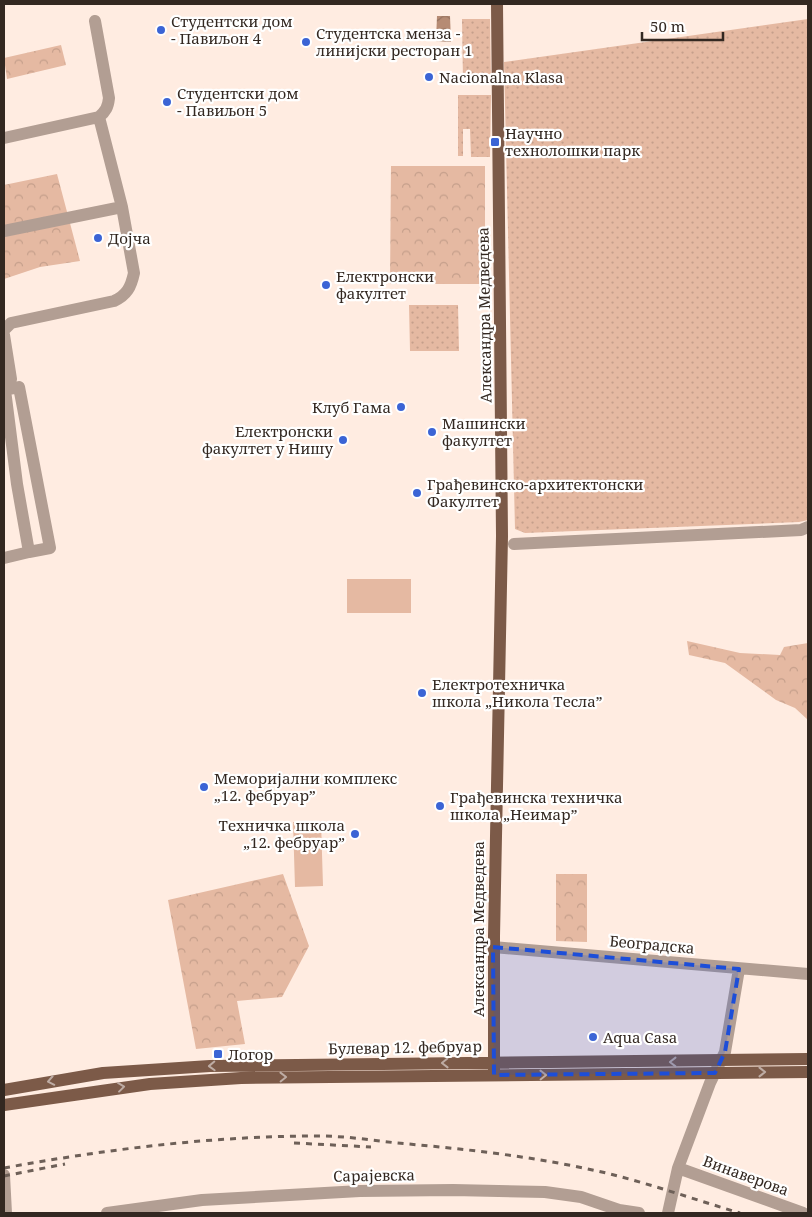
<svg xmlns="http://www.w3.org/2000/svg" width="812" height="1217" font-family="'Noto Serif',serif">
<defs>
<pattern id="grass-dots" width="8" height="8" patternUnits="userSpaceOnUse" patternTransform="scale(1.25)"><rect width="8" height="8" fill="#e5b9a2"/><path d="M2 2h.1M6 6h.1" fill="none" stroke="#c59f8b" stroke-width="1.8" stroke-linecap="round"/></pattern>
<pattern id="forest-crowns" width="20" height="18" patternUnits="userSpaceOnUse" patternTransform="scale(1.25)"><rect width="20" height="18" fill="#e5b9a2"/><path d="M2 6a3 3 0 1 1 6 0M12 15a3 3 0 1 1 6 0" fill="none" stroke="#c59f8b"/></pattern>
<pattern id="water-waves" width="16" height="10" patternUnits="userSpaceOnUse" patternTransform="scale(1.25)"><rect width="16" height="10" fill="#b68b74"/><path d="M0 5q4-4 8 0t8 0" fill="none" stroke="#95725f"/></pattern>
</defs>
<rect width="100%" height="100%" fill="#ffece1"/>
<path fill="url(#grass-dots)" d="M462,19H490L491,81H463Z
M808,19V520L799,522L525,533L515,529L504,62Z
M458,95H491L490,157H471L470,129H463V156H458Z
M409,305H458L459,351H410Z"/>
<path fill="url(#forest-crowns)" d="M61,45L66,65L7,79L4,58Z
M391,166H485V284H390Z
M57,174L80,261L40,267L4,279V185Z
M687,641L740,653L780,655L784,647L808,643V720L795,708L776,700L725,663L689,655Z
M283,874L309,946L282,997L237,1001L245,1044L196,1049L168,900Z
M556,874H587V942L556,941Z"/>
<path fill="#e5b9a2" d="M347,579H411V613H347Z
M321,821L323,886L295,887L293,822Z"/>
<path fill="url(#water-waves)" d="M437,16H450L451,42L436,41Z"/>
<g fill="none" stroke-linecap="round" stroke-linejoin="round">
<path stroke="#b29e93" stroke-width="12" d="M4,138L99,117C106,111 108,107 109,98L95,21
M4,231L122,207
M4,330L11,323L114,301C127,295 131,287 134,273L122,207L99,117
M4,335L11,379L4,392
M514,544L801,530L808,527
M4,558L29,552L17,484L5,390L19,387L50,548L29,552
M493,947L808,974
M678,1168L803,1213
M4,1175L6,1213
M107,1213L202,1200L360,1191L453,1190L545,1192L581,1197L619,1210L639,1213
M668,1213L678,1168L710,1083L725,1052L739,969"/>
<path stroke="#7c5a48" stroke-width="12" d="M494,1075V936L502,536L497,4
M4,1090L103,1073L210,1066L808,1059
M4,1105L150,1084L241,1078L808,1072"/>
<path stroke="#6e6058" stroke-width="3" stroke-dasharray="6 6" stroke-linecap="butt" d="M294,1143L371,1147
M4,1168C108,1149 213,1136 318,1136C345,1136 371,1140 397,1143C467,1149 538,1157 606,1173C651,1184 696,1200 740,1213
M4,1176L65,1164"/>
</g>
<defs><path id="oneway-chevron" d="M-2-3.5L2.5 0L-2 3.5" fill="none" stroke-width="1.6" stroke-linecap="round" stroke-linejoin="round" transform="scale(1.25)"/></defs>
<g stroke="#beaca4">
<use href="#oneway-chevron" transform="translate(673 1062) rotate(180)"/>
<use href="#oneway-chevron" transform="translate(445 1063) rotate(179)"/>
<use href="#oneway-chevron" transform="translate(212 1066) rotate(178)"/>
<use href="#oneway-chevron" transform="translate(762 1072)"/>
<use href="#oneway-chevron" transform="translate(543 1075) rotate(-1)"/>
<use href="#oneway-chevron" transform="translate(283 1077) rotate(-1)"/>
<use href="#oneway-chevron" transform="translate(51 1081) rotate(169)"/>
<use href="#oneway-chevron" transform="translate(121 1087) rotate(-7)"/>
</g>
<path fill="#1d4ed8" fill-opacity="0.2" stroke="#1d4ed8" stroke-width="4" stroke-dasharray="10 6" stroke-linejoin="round" d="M493,947L739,969L725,1052L715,1073L494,1075Z"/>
<g fill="#3b64d5" stroke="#fff" stroke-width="2">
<circle cx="161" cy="30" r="5"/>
<circle cx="306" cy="42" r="5"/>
<circle cx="429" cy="77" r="5"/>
<circle cx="167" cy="102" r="5"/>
<rect x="490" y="137" width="10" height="10" rx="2.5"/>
<circle cx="98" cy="238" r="5"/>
<circle cx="326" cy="285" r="5"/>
<circle cx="401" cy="407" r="5"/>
<circle cx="432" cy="432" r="5"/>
<circle cx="343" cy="440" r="5"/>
<circle cx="417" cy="493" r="5"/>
<circle cx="422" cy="693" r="5"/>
<circle cx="204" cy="787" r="5"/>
<circle cx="440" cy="806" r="5"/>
<circle cx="355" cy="834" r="5"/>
<circle cx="593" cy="1037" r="5"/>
<rect x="213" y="1049" width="10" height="10" rx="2.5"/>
</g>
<g text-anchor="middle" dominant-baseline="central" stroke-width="4.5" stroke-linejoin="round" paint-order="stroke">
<g font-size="15" fill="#332821" stroke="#fff" text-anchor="start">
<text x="171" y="21">Студентски дом<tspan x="171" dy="17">- Павиљон 4</tspan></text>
<text x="316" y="33">Студентска менза -<tspan x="316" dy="17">линијски ресторан 1</tspan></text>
<text x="439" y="77">Nacionalna Klasa</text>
<text x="177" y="93">Студентски дом<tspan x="177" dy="17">- Павиљон 5</tspan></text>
<text x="505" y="133">Научно<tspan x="505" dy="17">технолошки парк</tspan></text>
<text x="108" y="238">Дојча</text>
<text x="336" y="276">Електронски<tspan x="336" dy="17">факултет</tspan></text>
<text x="391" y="407" text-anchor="end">Клуб Гама</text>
<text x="442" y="423">Машински<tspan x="442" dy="17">факултет</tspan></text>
<text x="333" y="431" text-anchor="end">Електронски<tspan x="333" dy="17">факултет у Нишу</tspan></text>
<text x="427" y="484">Грађевинско-архитектонски<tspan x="427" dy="17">Факултет</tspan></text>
<text x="432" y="684">Електротехничка<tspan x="432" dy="17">школа „Никола Тесла”</tspan></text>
<text x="214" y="778">Меморијални комплекс<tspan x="214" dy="17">„12. фебруар”</tspan></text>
<text x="450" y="797">Грађевинска техничка<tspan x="450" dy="17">школа „Неимар”</tspan></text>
<text x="345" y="825" text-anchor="end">Техничка школа<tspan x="345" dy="17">„12. фебруар”</tspan></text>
<text x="603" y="1037">Aqua Casa</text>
<text x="228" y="1054">Логор</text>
</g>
<g font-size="15" fill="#332821" stroke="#fff">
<text transform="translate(484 315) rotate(-91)">Александра Медведева</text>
<text transform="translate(478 929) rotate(-90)">Александра Медведева</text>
<text transform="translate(652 944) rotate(5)">Београдска</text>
<text transform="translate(405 1047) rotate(-1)">Булевар 12. фебруар</text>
<text transform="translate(374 1175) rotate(-1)">Сарајевска</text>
<text transform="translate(746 1175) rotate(20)">Винаверова</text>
</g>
</g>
<rect width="812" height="1217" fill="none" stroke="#332821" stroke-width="10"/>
<path d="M642 32v8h81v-8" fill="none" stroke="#332821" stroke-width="2.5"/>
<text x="650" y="32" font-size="15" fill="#332821" stroke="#ffffff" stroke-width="4" paint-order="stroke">50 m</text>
</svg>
